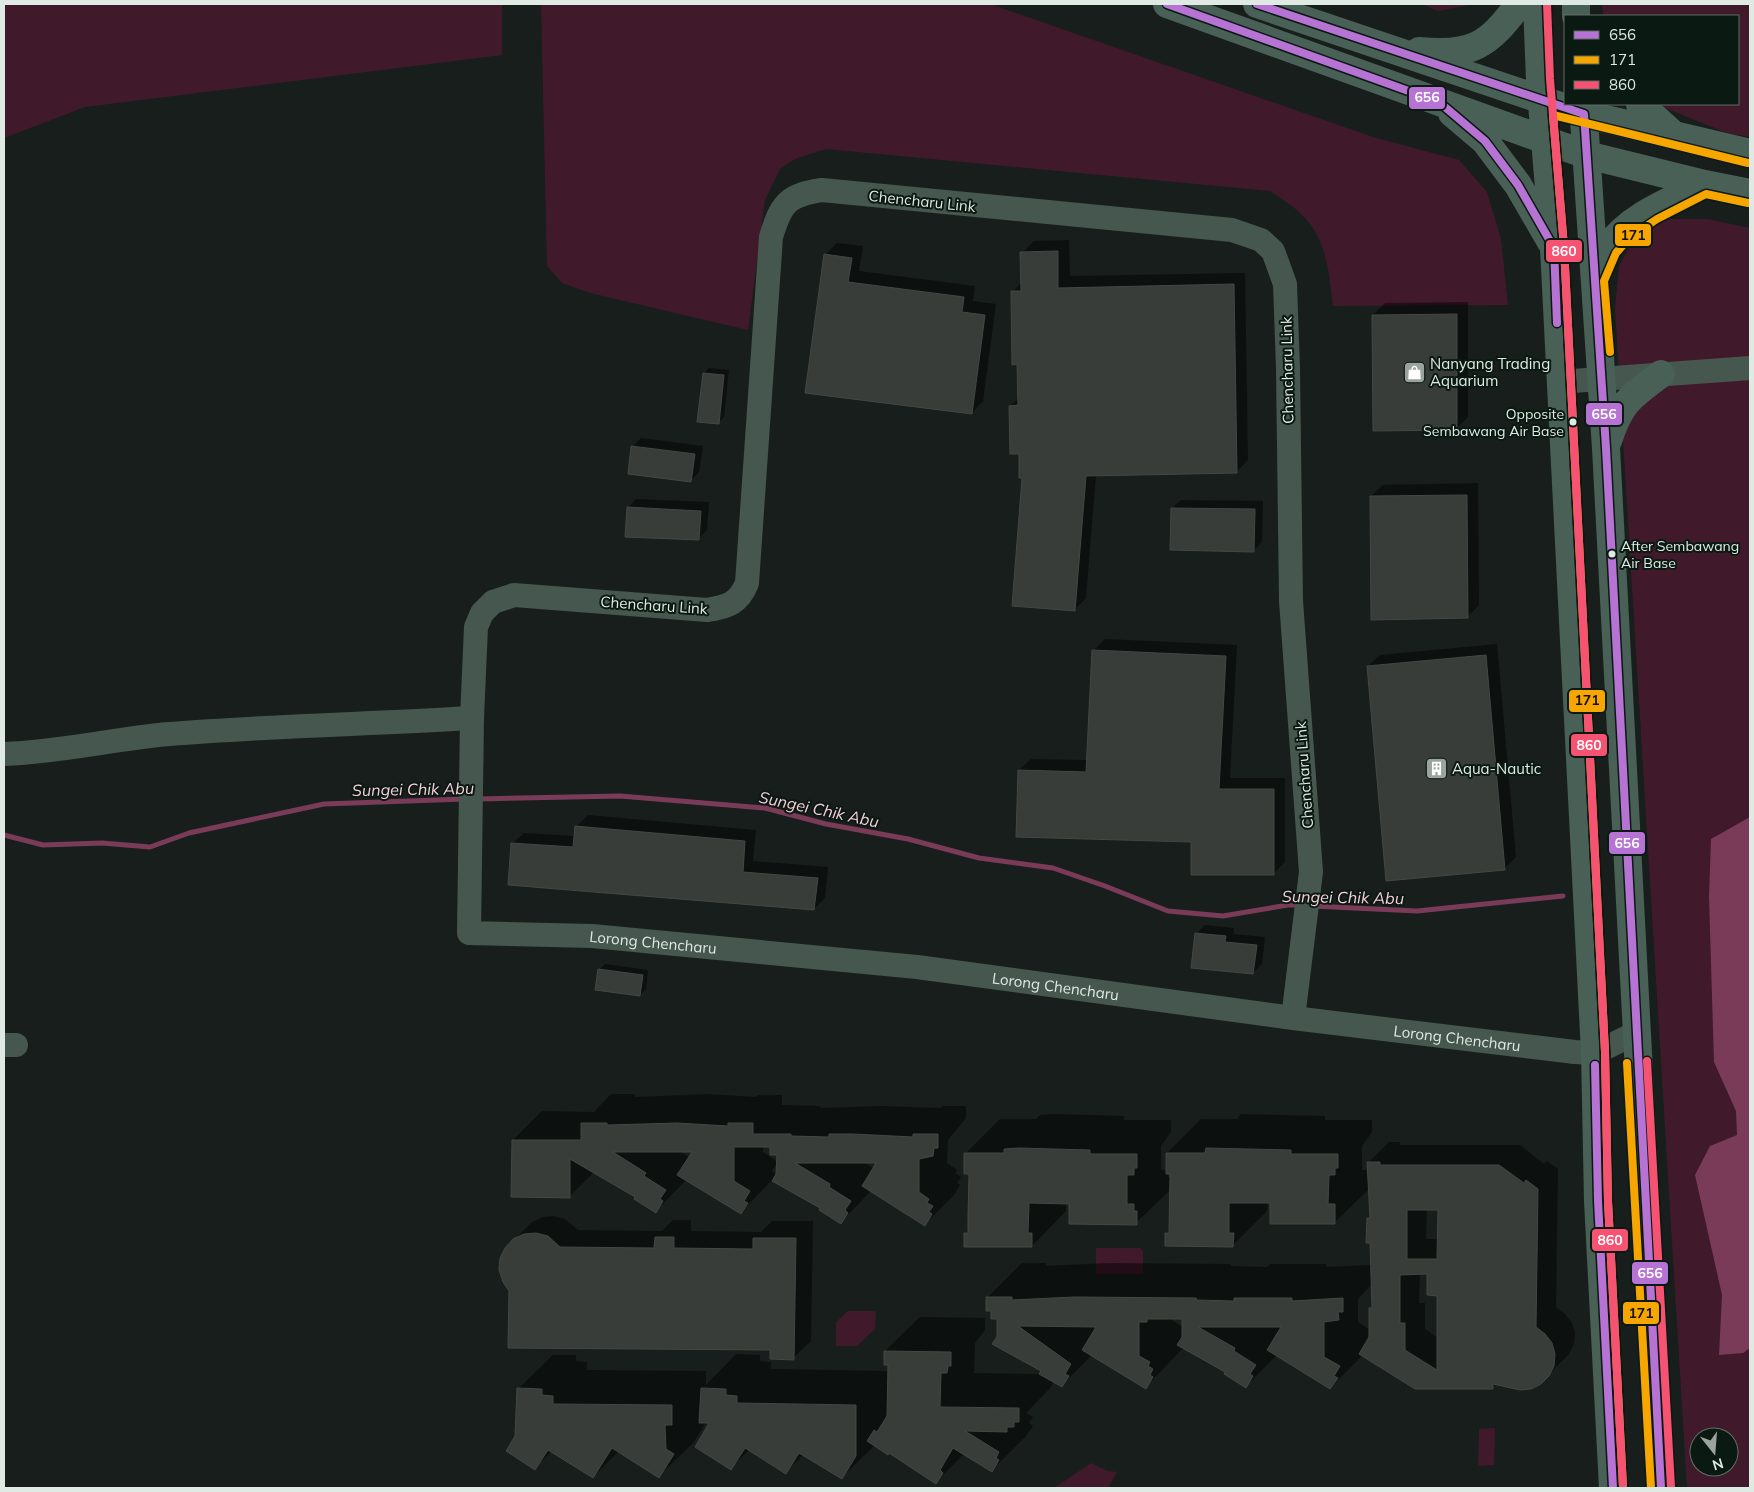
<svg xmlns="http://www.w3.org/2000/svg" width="1754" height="1492" font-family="Mulish,sans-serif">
<rect width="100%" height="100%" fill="#181e1b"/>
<path fill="#401a2b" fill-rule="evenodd" d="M4,4H502V55L85,107L4,138Z
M541,4H990L1376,138L1459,160L1487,192L1501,239L1508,305L1333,306C1329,273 1327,238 1301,214C1292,205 1280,198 1270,191L826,149L795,159L780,169L765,200L748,330L590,293L562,283L547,266Z
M1422,4H1474L1438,11Z
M1602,4H1750V137L1727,133L1665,108L1661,104H1738V16H1603Z
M1669,219H1708L1750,228V1488H1687L1615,308L1619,266L1635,237ZM1699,1437H1729V1467H1699Z
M1096,1248H1140L1143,1251V1274H1096Z
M848,1311H876L875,1329L857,1346H836V1322Z
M1495,1428L1494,1465L1478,1466L1479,1429Z
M1091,1463L1108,1471L1117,1472L1108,1488H1054Z"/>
<path fill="#7a3b58" d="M1750,817V1348L1743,1353L1719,1355L1722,1295L1695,1175L1710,1146L1737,1135L1736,1111L1714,1062L1709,897L1711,839Z"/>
<path fill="#0007" fill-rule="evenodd" d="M1069,240L1070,276L1245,273L1248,460L1236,472L1096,475L1086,598L1075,609L1023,476L1010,406L1019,398L1013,291L1022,282V253L1034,241Z
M837,243L863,246L859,271L975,286L973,301L996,304L983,401L972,413L807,392L825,255Z
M1468,302V417L1456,429L1373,315L1385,303Z
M709,368L729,370L724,417L718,423L704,373Z
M641,438L703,446L699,472L690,481L633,446Z
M1478,483L1479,605L1467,617L1371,496L1383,485Z
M636,499L709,502L707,530L699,538L628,508Z
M1181,500L1263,501L1262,542L1254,550L1172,508Z
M1105,639L1237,645L1230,778H1285V862L1273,874L1019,770L1031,759L1088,760L1093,651Z
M1497,644L1516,857L1504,869L1368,666L1380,655Z
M588,815L756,830L753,861L828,867L825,898L814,909L512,844L524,833L575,836L576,827Z
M1205,925L1234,928L1233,934L1265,937L1262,964L1253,973L1196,934Z
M605,964L648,970L646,989L640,995L599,970Z
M611,1094H635V1097L707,1094L756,1097L758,1095H782V1105L820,1106V1108L883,1106L941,1108L943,1106H966V1118L948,1140L947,1163L957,1170L955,1173L961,1177L957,1183L960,1185L954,1195L925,1224L871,1191L841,1222L822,1208L772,1180L740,1213L687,1179L656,1211L637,1197L594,1172L569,1197L513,1140L542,1111L594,1112ZM763,1146H771L778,1154V1162L763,1152ZM679,1151H694L690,1158ZM778,1162V1175L772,1171ZM864,1162H878L874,1169Z
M1054,1114L1124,1116V1120H1171V1132L1161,1146V1170H1167V1153L1201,1119H1237L1241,1114L1325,1116V1120H1372V1132L1362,1146V1170H1369L1368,1163L1389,1142H1400V1145H1520L1544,1164L1547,1161L1558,1169L1556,1307L1565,1314L1572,1323L1575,1333L1574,1344L1569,1354L1548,1375L1497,1384L1493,1387L1363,1355L1330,1388L1277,1355L1246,1386L1227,1372L1184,1347L1146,1387L1093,1354L1061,1386L1053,1380L1052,1386L1026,1413L1033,1417L1029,1423L1033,1426L1026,1436L992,1470L965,1453L936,1482L890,1451L875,1445L842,1477L804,1454L786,1472L750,1449L731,1468L711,1422H706L694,1442L659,1476L619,1451L593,1477L552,1451L535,1468L516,1436L518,1389L553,1355H576V1361L587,1362V1370L706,1371V1385L736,1354L760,1355V1361L771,1362V1369L889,1371L885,1351L920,1317L985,1318V1330L975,1343L974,1373L1041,1374L1042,1371L998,1338L999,1317L992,1309L987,1298L1022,1263H1046V1266L1109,1263L1230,1264L1231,1266L1267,1267L1270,1264H1326V1267L1372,1265L1368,1219L1371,1216L1370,1188L1334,1223L1268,1202L1267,1211L1233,1245L1166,1233L1171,1229V1189L1136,1223L1066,1203V1211L1032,1246L965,1234L969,1229L970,1173L966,1153L1000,1119H1036L1040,1115ZM1168,1173H1171V1177H1168ZM1427,1209H1439V1239H1426ZM1420,1273H1428L1438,1294V1338L1425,1329V1303H1419ZM1372,1284L1373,1306L1371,1309L1370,1330L1358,1322V1299ZM1173,1318H1183V1327L1173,1321Z
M554,1216L565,1219L578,1230L662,1231L673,1220H691V1231L761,1232L772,1221H813L811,1341L793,1358L514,1240L532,1222L543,1217Z"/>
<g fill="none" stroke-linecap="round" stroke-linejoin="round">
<path stroke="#7a3b58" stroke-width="5" d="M478,799L620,796L765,808L826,824L908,839L979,858L1053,868L1105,886L1168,911L1223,916L1288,905H1301
M4,835L43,845L102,843L150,847L189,833L324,804L465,799
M1312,906L1417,911L1563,896"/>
</g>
<path fill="#383d3a" stroke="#424845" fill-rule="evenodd" d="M1058,251V288L1234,284L1237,473L1086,476L1075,611L1012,606L1022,478H1019V454H1010L1009,406L1018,405L1017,364L1012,365L1011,291H1021L1020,252Z
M824,254L852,258L848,282L964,297L962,312L985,315L972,414L805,393Z
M1457,314V430L1373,431L1372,315Z
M703,373L724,375L719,424L697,422Z
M631,446L695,454L691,482L628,474Z
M1467,495L1468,618L1371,620L1370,496Z
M627,507L701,511L699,540L625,537Z
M1171,508L1255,509L1254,552L1170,550Z
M1092,650L1226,656L1219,789H1274V875H1191V842L1016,837L1018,770L1086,772Z
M1486,655L1505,870L1386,881L1367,666Z
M575,826L745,841L743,872L818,878L814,910L508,885L511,843L573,847Z
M1195,933L1226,936L1225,942L1257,945L1253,974L1191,968Z
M598,969L643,975L640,996L595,990Z
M581,1123H607V1125L677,1123L728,1126V1123H753V1134H791V1136L829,1137V1134H853L913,1137V1134H938V1148H934L933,1156L919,1159V1192L929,1199L927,1203L933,1206L929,1212L932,1214L925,1226L862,1186L876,1163H795L830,1184L829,1187L851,1201L845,1210L848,1213L841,1224L819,1210L820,1208L772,1181L776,1174L777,1155H770V1147H734V1181L750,1191L744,1201L748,1203L741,1214L677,1175L692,1152H613L646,1173L644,1176L666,1190L660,1199L663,1201L656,1213L634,1199L635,1197L570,1159V1198L511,1197L512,1140H581Z
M1019,1148L1090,1150V1154H1137V1168H1134V1175H1127V1204H1134V1211H1137V1225L1069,1224V1204L1029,1203L1028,1233H1032V1247H964V1233H968V1216L969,1174H964V1153H1004V1149Z
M1206,1148L1291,1150V1154H1338V1168H1335V1175H1329L1328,1204H1335V1224H1270V1203H1229V1233H1234L1233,1247L1165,1246V1233H1169L1170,1174H1166V1153H1205Z
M1367,1162H1380V1165H1499L1524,1183L1526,1180L1538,1189L1536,1327L1545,1334L1552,1343L1555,1354L1554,1366L1549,1376L1541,1384L1531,1389L1520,1390L1493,1384V1389H1415L1359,1354L1369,1337V1308H1372L1370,1243H1366L1367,1218H1370ZM1407,1210H1438L1437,1259H1407ZM1427,1274V1295L1437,1296V1370L1405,1350V1323H1400V1275Z
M536,1233L548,1236L560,1247L654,1248L655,1237H674V1248L753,1249V1238H796L794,1360L770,1359V1350L508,1348L509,1291L503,1282L499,1270L500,1258L505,1248L513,1239L524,1234Z
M986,1297H1012V1300L1074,1297L1196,1298L1197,1300L1234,1301V1298H1292V1301L1343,1298V1312H1338L1339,1320L1324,1322V1357L1340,1366L1334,1376L1338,1378L1330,1389L1267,1350L1281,1327H1198L1235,1348L1234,1351L1256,1365L1250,1374L1253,1376L1246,1388L1224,1374L1225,1372L1177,1345L1182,1337V1319H1147V1322H1139V1356L1150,1362L1148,1366L1153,1369L1150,1375L1153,1377L1146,1389L1082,1350L1096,1327L1018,1326L1071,1364L1065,1374L1069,1376L1062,1387L1039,1374L1041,1371L992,1344L997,1337V1319H991V1311H986Z
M884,1351L951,1352V1366H948L947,1373H941L940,1407L1019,1408V1422H1014V1427H1007V1432L965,1431L999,1452L996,1458L999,1460L992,1472L953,1448L940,1470L943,1473L936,1484L889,1453L888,1455L867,1441L874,1430L877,1432L887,1416L888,1365H884Z
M517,1388L542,1389V1395L553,1396V1404L672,1405V1425H665L666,1449L674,1454L659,1478L612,1448L593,1478L548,1450L535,1470L506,1451L515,1436Z
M701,1388L726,1389V1395L737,1396V1403L856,1405V1456L842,1479L799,1453L786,1474L745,1448L731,1470L695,1447L709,1423H699Z"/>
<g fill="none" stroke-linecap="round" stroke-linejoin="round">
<g stroke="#45574f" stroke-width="24">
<path d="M1559,382L1750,368"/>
<path d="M4,754C60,752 114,739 169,734C270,726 371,724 472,718"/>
<path id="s1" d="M1293,1018L1311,872L1291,601L1288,369L1285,284L1273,251L1261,240L1232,230L822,190C787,195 781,204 771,237L747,583C739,603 728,607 707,610L514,595L493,602L482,613L476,627L472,718L469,933L592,936L917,967L1293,1018L1575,1052L1595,1053L1636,1033"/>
<path d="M4,1045H16"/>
</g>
<path stroke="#486056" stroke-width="28" d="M1167,4L1587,155L1705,184L1750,193
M1257,4L1584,114L1750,153
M1537,4L1540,80L1554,248L1595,1053L1598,1201L1613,1488
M1576,4V16
M1419,51C1472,56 1488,46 1519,4
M1583,104L1606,448L1661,1488
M1640,104L1674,135
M1452,113L1485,141L1518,185L1551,242
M1596,275C1600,266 1603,255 1608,247C1630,215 1671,201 1705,184
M1608,441C1620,403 1630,397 1661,374"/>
<defs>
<path id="bus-1" d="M1167,4L1439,102L1485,141L1518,185L1554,248L1557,323
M1257,4L1584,114L1606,448L1661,1488
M1595,1065L1598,1201L1613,1488"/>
<path id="bus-2" d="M1610,352L1604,281L1616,253L1630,237L1657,219L1706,194L1748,203
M1627,1063L1651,1488
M1623,1487L1608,1201L1605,1052L1564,247L1553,115L1748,163"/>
<path id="bus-3" d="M1547,4L1550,79L1564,247L1605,1052L1608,1201L1623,1487
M1647,1061L1671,1487"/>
</defs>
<use href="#bus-1" stroke="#0b1913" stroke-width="11"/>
<use href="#bus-2" stroke="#0b1913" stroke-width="11"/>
<use href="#bus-3" stroke="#0b1913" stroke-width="11"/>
<use href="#bus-1" stroke="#b673d3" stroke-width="8"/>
<use href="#bus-2" stroke="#f7a600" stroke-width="8"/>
<use href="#bus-3" stroke="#f65372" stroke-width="8"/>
</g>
<defs>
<symbol id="shop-square" viewBox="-11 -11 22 22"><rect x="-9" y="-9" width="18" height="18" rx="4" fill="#9aa39e" stroke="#0b1913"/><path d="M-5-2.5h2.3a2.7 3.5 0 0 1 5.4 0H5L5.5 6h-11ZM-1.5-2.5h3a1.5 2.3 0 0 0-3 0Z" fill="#fff"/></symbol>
<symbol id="building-square" viewBox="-11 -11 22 22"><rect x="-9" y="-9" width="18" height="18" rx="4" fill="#9aa39e" stroke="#0b1913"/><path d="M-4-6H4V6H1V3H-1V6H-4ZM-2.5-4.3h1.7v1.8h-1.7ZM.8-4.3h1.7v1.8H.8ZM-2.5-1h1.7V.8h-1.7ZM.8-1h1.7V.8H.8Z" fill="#fff"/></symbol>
</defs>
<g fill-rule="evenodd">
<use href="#shop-square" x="1402" y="360" width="25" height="25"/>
<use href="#building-square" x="1424" y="756" width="25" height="25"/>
</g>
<g fill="#e0eae5" stroke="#0b1913" stroke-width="2">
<circle cx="1573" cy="422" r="4.5"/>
<circle cx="1612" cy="554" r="4.5"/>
</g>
<g text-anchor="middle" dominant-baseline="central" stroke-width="4" stroke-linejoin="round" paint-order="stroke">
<g font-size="14" fill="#e0eae5" stroke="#0b1913" text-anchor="end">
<text x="1564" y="414">Opposite<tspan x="1564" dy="17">Sembawang Air Base</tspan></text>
<text x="1621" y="546" text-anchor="start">After Sembawang<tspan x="1621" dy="17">Air Base</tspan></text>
</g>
<g font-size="15" fill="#e0eae5" stroke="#0b1913">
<text transform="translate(922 201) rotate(6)">Chencharu Link</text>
<text transform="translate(1287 370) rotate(-91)">Chencharu Link</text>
<text transform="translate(654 605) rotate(4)">Chencharu Link</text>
<text transform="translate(1304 775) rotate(-94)">Chencharu Link</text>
<text stroke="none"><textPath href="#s1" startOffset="2441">Lorong Chencharu</textPath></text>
<text stroke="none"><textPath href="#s1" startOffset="2846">Lorong Chencharu</textPath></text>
<text stroke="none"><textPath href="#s1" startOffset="3251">Lorong Chencharu</textPath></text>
</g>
<g font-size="15" fill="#e0eae5" stroke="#0b1913" text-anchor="start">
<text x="1430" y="363">Nanyang Trading<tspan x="1430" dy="17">Aquarium</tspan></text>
<text x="1452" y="768">Aqua-Nautic</text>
</g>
<g font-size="16" font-style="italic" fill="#facedf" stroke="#0b1913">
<text transform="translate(413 789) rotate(-1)">Sungei Chik Abu</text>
<text transform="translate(819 809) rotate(12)">Sungei Chik Abu</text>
<text transform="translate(1343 897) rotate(1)">Sungei Chik Abu</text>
</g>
</g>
<g stroke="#0b1913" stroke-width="2">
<rect x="1408" y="86" width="38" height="24" rx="5" fill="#b673d3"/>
<rect x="1614" y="223" width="38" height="24" rx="5" fill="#f7a600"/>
<rect x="1545" y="239" width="38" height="24" rx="5" fill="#f65372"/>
<rect x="1585" y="402" width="38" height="24" rx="5" fill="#b673d3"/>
<rect x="1568" y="689" width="38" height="24" rx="5" fill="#f7a600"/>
<rect x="1570" y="733" width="38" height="24" rx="5" fill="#f65372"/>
<rect x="1608" y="831" width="38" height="24" rx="5" fill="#b673d3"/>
<rect x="1591" y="1228" width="38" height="24" rx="5" fill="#f65372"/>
<rect x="1631" y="1261" width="38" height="24" rx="5" fill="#b673d3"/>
<rect x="1622" y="1301" width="38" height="24" rx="5" fill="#f7a600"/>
</g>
<g font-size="14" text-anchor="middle" font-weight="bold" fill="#fff">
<text x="1427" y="102">656</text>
<text x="1564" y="256">860</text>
<text x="1604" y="419">656</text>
<text x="1589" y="750">860</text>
<text x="1627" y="848">656</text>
<text x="1610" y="1245">860</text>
<text x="1650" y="1278">656</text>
</g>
<g font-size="14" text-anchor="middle" font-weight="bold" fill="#111">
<text x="1633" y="240">171</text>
<text x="1587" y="705">171</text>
<text x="1641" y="1318">171</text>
</g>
<rect width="1754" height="1492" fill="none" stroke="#e0eae5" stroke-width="10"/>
<rect x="1564" y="15" width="175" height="90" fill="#0b1913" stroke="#606d67"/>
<rect x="1574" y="31" width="25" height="8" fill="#b673d3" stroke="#606d67"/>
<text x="1609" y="40" font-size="15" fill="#e0eae5">656</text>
<rect x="1574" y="56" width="25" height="8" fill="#f7a600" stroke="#606d67"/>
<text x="1609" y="65" font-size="15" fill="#e0eae5">171</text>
<rect x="1574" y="81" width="25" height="8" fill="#f65372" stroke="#606d67"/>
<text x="1609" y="90" font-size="15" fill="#e0eae5">860</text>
<g transform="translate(1714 1452) rotate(163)"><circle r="24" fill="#0b1913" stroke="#606d67"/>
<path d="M0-4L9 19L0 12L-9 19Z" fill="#9aa39e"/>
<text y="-8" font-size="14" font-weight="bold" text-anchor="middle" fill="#e0eae5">N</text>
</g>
</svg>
